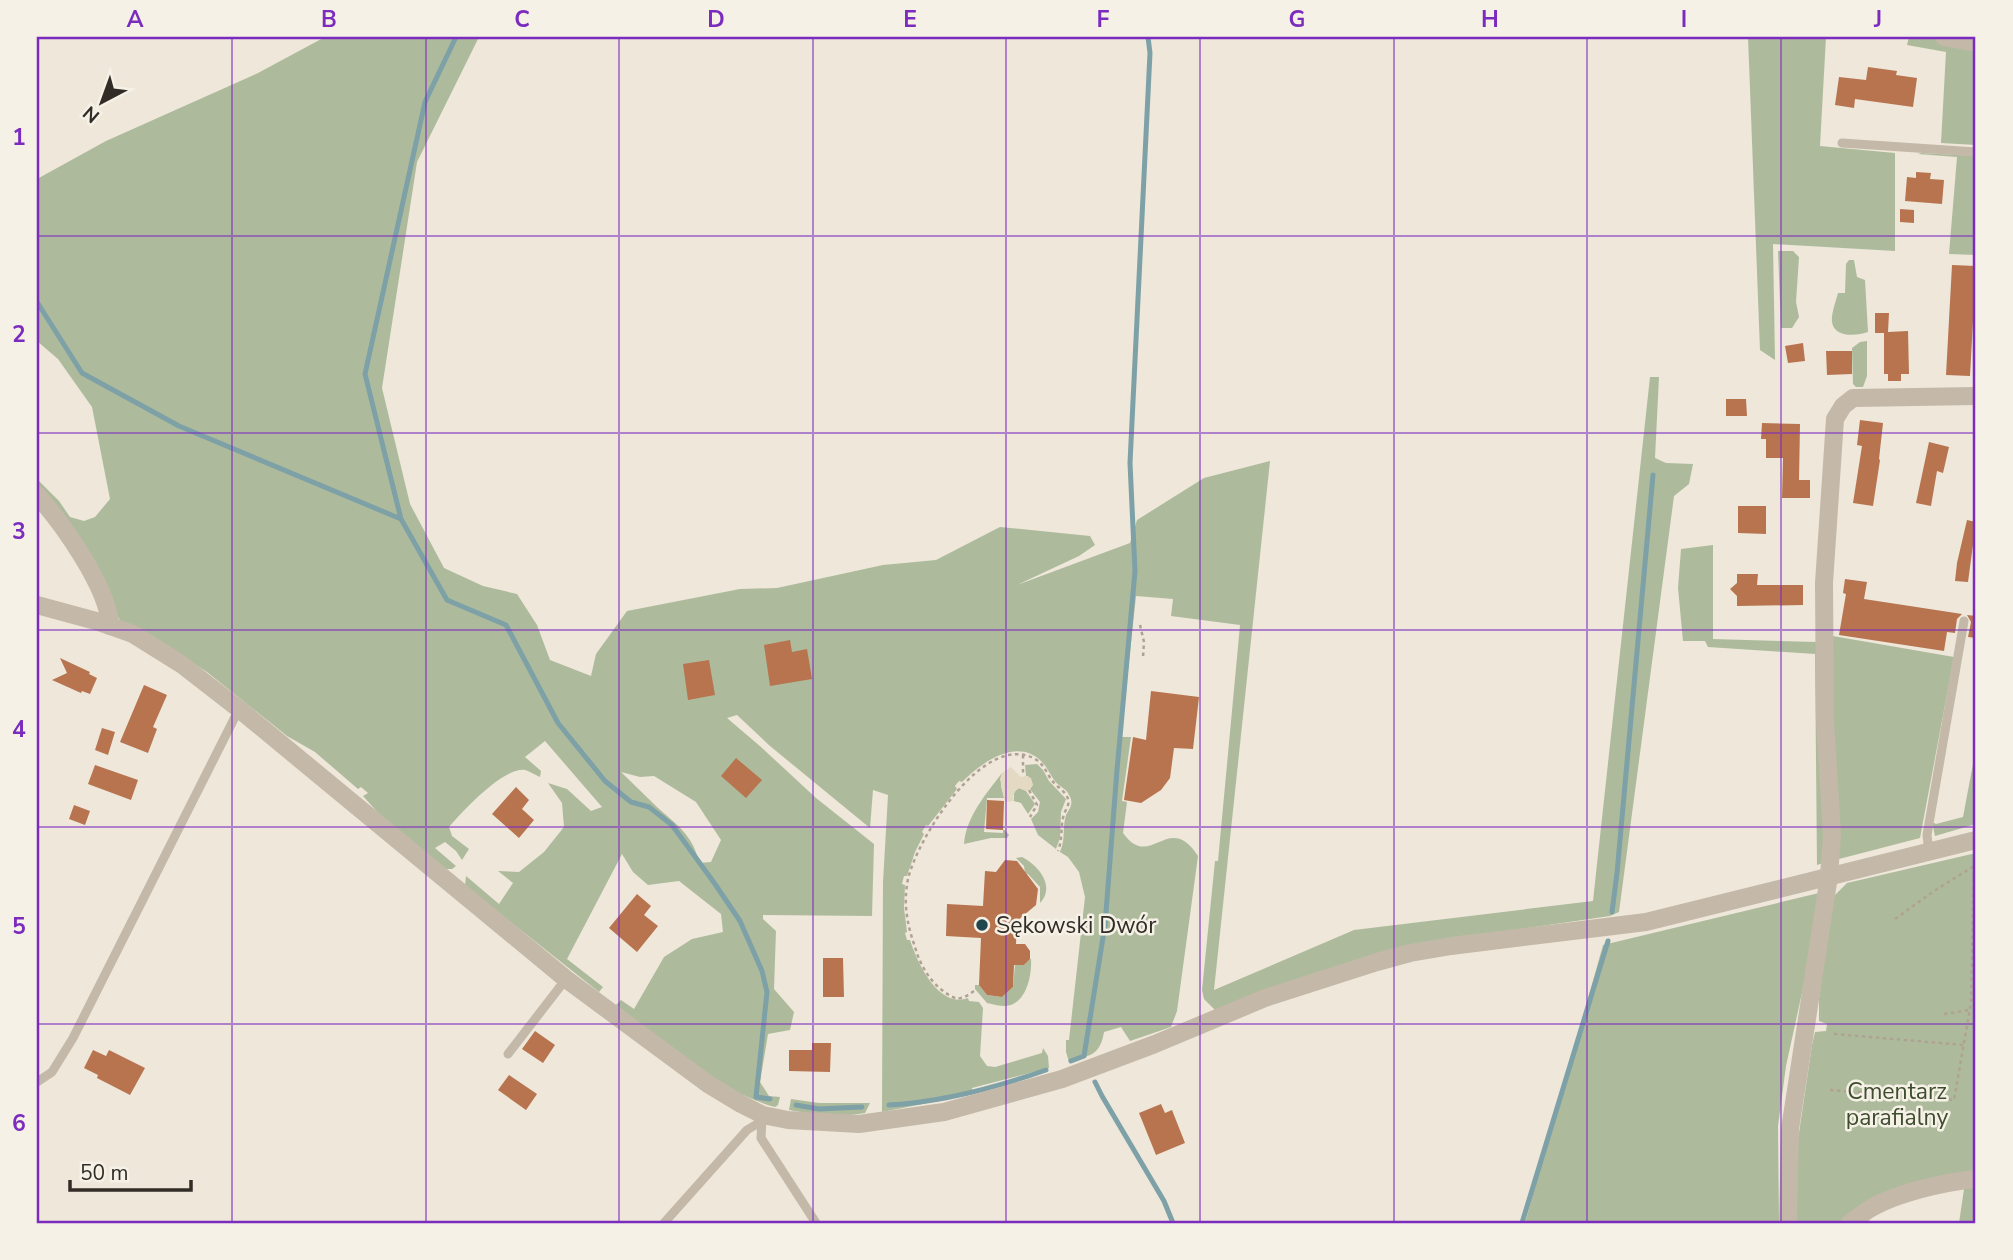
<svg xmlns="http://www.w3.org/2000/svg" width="2013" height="1260" font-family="'Nunito Sans',sans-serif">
<rect width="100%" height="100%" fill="#eee7da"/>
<path fill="#adbb9c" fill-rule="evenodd" d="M325,37H479L417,162L382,388L410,504L444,568L483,586L517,594L537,625L550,660L591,676L596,654L627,611L740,589L777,588L883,565L936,560L1000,527L1090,536L1095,545L1079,556L1017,585L1130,543L1137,520L1204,478L1270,461L1214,990L1354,930L1593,901L1650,377H1659L1655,458L1666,463L1693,464L1689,484L1674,496L1619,912L1610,916L1425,943L1217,1012L1204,999L1202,990L1215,861H1218L1240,625L1171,616L1173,599L1136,596L1121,737H1131L1122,801L1127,802L1123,833C1151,872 1168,810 1198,856L1177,1011L1171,1027L1130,1041L1121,1027L1104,1032C1100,1056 1090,1055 1069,1062L1066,1052V1040H1069L1085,897L1079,872L1068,857L1060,852C1066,838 1062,828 1066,815C1067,813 1071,807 1071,805C1072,802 1071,798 1069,795C1066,788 1058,786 1054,780C1050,774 1047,767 1042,762C1017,736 981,763 962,782L959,781L955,786L957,789L928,826L926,825L922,832L924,834L915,852L907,876H904L902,884L905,885L904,908L907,932L905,933L907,940H910C917,962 938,1009 968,998L969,1001L979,1002L983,1008L980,1056L987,1066L995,1067L1042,1053L1043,1048L1048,1056L1049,1068L972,1088L973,1094L882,1112L883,882L888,795L873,790L870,828L770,746L737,715L727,718L761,747L816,798L874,844L872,916L763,915V919L776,931L774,989L794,1012L790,1030L768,1034L760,1082L769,1096L780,1097L778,1105L775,1107C719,1092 662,1040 616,1005L621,1000L634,1009L664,957L692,939L723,932L721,914L679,881L648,885L633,872L622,854L567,959L603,987L599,992L465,886L466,876L499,904L513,883L498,871L519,872L544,852L564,827L562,803L548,783L567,789L591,811L602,807L545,741L525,757L541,771L540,777C536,775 529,771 525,770C503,767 462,812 449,827L452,836L469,849L462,860L456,851L445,842L435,848L456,866L452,869H445L380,815L363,796L368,793L361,787L358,789L315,752L287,736L207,672L151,636L121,622L37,490V479L59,501L70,517L84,521L95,517L110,499L92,407L58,359L37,341V179L106,141L258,73ZM621,772L640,777L654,776L696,802L721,840L711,862L699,863C694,836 676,824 657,807C645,795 633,784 621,772Z
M1748,37H1826L1820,146L1895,153V251L1773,244L1775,360L1760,350Z
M1909,37H1924L1976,46V145L1941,143L1946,52L1907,45Z
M1921,153L1976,156V255L1949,254L1957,157L1918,154Z
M1778,251H1793L1799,257L1796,302L1799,317L1792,328H1781Z
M1849,260H1854L1857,277L1865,280L1868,332C1857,336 1834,338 1832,322C1831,314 1836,301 1838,293H1845L1846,264Z
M1867,341V376L1863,387H1856L1853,384L1852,348L1860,342Z
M1713,545V639L1817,642L1826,862L1817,865L1815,654L1708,647L1705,641H1683L1678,588L1681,549Z
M1827,635L1954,657L1920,838L1839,859L1836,858Z
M1976,748V824L1935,836L1932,822L1936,824L1963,817Z
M1037,764L1043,770L1049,781L1066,799L1061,812L1060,838L1056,849L1038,835L1031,819L1038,812L1040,802L1030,789L1033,785L1028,776H1026L1025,765Z
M1002,773L1001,786L1004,798H987L984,832L1003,833V830H1005L1009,835L1007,838H991L964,844C966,817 986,794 1002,773Z
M1019,788L1026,791L1035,804L1028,814L1021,803L1014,801V792Z
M1976,853V1176L1853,1214L1841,1223H1794L1796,1153L1812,1045L1815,1032L1826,1031L1827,1024L1819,1021V999L1833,897L1847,883Z
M1022,857C1038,865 1056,886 1040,903V887L1028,874L1025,873L1024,866L1016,858Z
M1819,893L1805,979L1786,1066L1778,1126L1779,1223H1525L1603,945Z
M1030,959H1031C1032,976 1026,1005 1005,1006C999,1006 993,1004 987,1003L975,989V985H979L987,995L1002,997L1013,987L1015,965H1024Z
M791,1099L819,1103H870L865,1113C840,1118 813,1114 789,1110Z
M1976,1183V1223H1959L1964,1189L1935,1192L1892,1202Z"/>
<path fill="#e4d9c3" d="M1011,767L1021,777L1026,776L1031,778L1033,785L1027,791L1019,788L1016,790L1013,796L1014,801L1005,802L1000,779L1002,773Z"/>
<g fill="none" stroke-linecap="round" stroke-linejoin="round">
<path stroke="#7da1a7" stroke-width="5" d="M37,302L82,373L179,426L401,519L447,600L506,625L558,723L605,781L631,802L649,807L672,825L715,884L740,921L762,971L767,992L756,1097L770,1099
M401,519L365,374L425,102L456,37
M1612,912L1617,873L1653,475
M1071,1061L1084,1056L1105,925L1117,770L1135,571L1130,463L1150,53L1148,37
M1095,1082L1102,1096L1164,1201L1173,1223
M796,1105L819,1109L862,1107
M889,1105C942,1102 995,1088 1046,1070
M1522,1223L1608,941"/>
</g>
<path fill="#b7744f" d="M1868,67L1897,71L1896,75L1917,78L1913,107L1855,99L1854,108L1835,105L1839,77L1866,80Z
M1916,172L1931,173L1930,179L1944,180L1942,204L1905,201L1907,177L1916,178Z
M1900,209L1914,210V223L1900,222Z
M1952,265L1976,266L1970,376L1946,375Z
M1875,313H1889L1888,332L1908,331L1909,374H1901V381H1888V374H1884V333H1875Z
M1803,343L1805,361L1788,363L1785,346Z
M1826,351H1852V374L1827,375Z
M1726,399H1746L1747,416H1726Z
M1860,420L1883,423L1879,459L1880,460L1873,506L1853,503L1862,446L1857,445Z
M1762,423L1800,424L1799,480H1810V498H1782L1783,458H1766V439H1761Z
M1929,442L1949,447L1943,473L1937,471L1931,506L1916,503Z
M1738,506H1766V534L1738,533Z
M1967,520L1976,522L1968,582L1955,581L1957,563Z
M1737,574H1758L1757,585H1803V605L1737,606V596L1730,589L1737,583Z
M1845,579L1867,582L1864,599L1962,614L1957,619L1955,633L1947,632L1944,651L1839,635L1846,594L1843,593Z
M1967,615L1976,616V638L1968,637L1971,622Z
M790,640L792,652L807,649L812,679L770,686L764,645Z
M60,658L90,672L89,674L97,678L90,694L82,691L81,693L52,680L67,673Z
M709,660L715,695L688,700L683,664Z
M144,685L167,695L153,727L157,729L148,753L120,742Z
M1151,691L1199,697L1193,749L1174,748L1170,778L1161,790L1141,803L1124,800L1133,737L1146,740Z
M102,728L115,732L108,755L95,750Z
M736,758L762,780L746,798L721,776Z
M95,765L138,780L131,800L88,784Z
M516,787L529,800L522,809L534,820L519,838L492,814Z
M987,800L1004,801L1003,830L986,829Z
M74,805L90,811L85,825L69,819Z
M1005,860L1017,861L1038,889L1036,905L1017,921L1016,944H1025L1030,951V959L1024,965H1014L1013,987L1002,997L987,995L979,985L981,938L946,936L947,904L983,906L985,871L996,872Z
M637,894L651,906L644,915L658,926L637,952L609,928Z
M823,958H843L844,997H823Z
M535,1031L555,1045L543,1063L522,1049Z
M812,1043H831L830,1072L789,1071V1050H812Z
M93,1050L106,1056L109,1050L145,1068L130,1095L97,1078L98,1075L84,1068Z
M509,1075L537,1094L526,1110L498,1090Z
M1161,1104L1165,1113L1172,1110L1185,1143L1156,1155L1139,1113Z"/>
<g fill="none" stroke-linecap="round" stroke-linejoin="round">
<path stroke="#b0a292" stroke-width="2.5" stroke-dasharray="3.5 3.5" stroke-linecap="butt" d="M1140,625L1144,642L1143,657
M1023,755V776
M1029,790L1037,805L1030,817
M1895,919L1934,891L1974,866
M974,991L965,997L957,999C935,990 921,969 915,947C907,924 903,903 908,879C917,839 984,730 1035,759C1043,763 1046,772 1051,779C1055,786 1066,791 1068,799C1070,804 1066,809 1064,814C1060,827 1063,838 1058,851
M1944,1014L1970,1010
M1834,1034L1964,1045
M1830,1090L1954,1100L1971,1003L1974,858"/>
<path stroke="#c4b8a8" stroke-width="9" d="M1842,143L1976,152
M1929,852L1927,835L1964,621
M508,1054L566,979
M37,1082L52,1072L73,1038L239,709
M762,1119L761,1138L816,1223
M664,1223L747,1130L762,1121"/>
<path stroke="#c4b8a8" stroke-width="18" d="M1944,37L1976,43
M37,495C62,523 109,588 110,626
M1788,1223L1790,1129L1829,876L1832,835L1825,720L1824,583L1835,419L1843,406L1853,398L1976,396
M1850,1223C1856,1219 1862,1214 1868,1210C1895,1193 1945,1182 1976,1179"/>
<path stroke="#c4b8a8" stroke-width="18" d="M37,605L96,621L133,634L181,664L239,709L566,979L708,1084L741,1104L763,1115L788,1120L859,1124L944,1112L1062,1079L1155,1044L1265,998L1377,962L1410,953L1451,946L1646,922L1976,840"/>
</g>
<path fill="none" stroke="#7b2cbf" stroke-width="2" stroke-opacity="0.55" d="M232,37V1223M426,37V1223M619,37V1223M813,37V1223M1006,37V1223M1200,37V1223M1394,37V1223M1587,37V1223M1781,37V1223M37,236H1976M37,433H1976M37,630H1976M37,827H1976M37,1024H1976"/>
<circle fill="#22464e" stroke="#f6f1e6" stroke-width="2.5" cx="982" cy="925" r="7"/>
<g text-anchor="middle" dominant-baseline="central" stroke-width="5" stroke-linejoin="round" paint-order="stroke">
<g font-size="23" fill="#322c27" stroke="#f6f1e6" text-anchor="start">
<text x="996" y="925">Sękowski Dwór</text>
</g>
<g font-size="23" fill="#3e4d2e" stroke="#f6f1e6">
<text x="1897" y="1091">Cmentarz<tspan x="1897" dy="26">parafialny</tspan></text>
</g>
</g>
<rect width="2013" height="1260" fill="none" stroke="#f6f1e6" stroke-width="77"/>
<g transform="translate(102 102) rotate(221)" stroke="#f6f1e6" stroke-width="5" paint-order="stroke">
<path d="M0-5L12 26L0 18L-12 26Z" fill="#322c27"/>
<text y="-10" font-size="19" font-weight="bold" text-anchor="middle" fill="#322c27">N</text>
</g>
<path d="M70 1180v10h121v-10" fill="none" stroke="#322c27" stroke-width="3.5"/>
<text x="80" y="1180" font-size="21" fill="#322c27" stroke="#f6f1e6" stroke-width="5" paint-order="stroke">50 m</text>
<rect x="38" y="38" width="1936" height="1184" fill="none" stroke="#7b2cbf" stroke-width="2.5"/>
<g font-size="23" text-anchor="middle" font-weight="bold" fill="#7b2cbf">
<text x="135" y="27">A</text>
<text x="329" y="27">B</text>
<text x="522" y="27">C</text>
<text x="716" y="27">D</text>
<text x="910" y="27">E</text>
<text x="1103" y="27">F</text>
<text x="1297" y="27">G</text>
<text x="1490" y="27">H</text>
<text x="1684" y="27">I</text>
<text x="1878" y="27">J</text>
<text x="19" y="145">1</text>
<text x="19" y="342">2</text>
<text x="19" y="539">3</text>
<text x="19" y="737">4</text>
<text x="19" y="934">5</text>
<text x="19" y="1131">6</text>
</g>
</svg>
